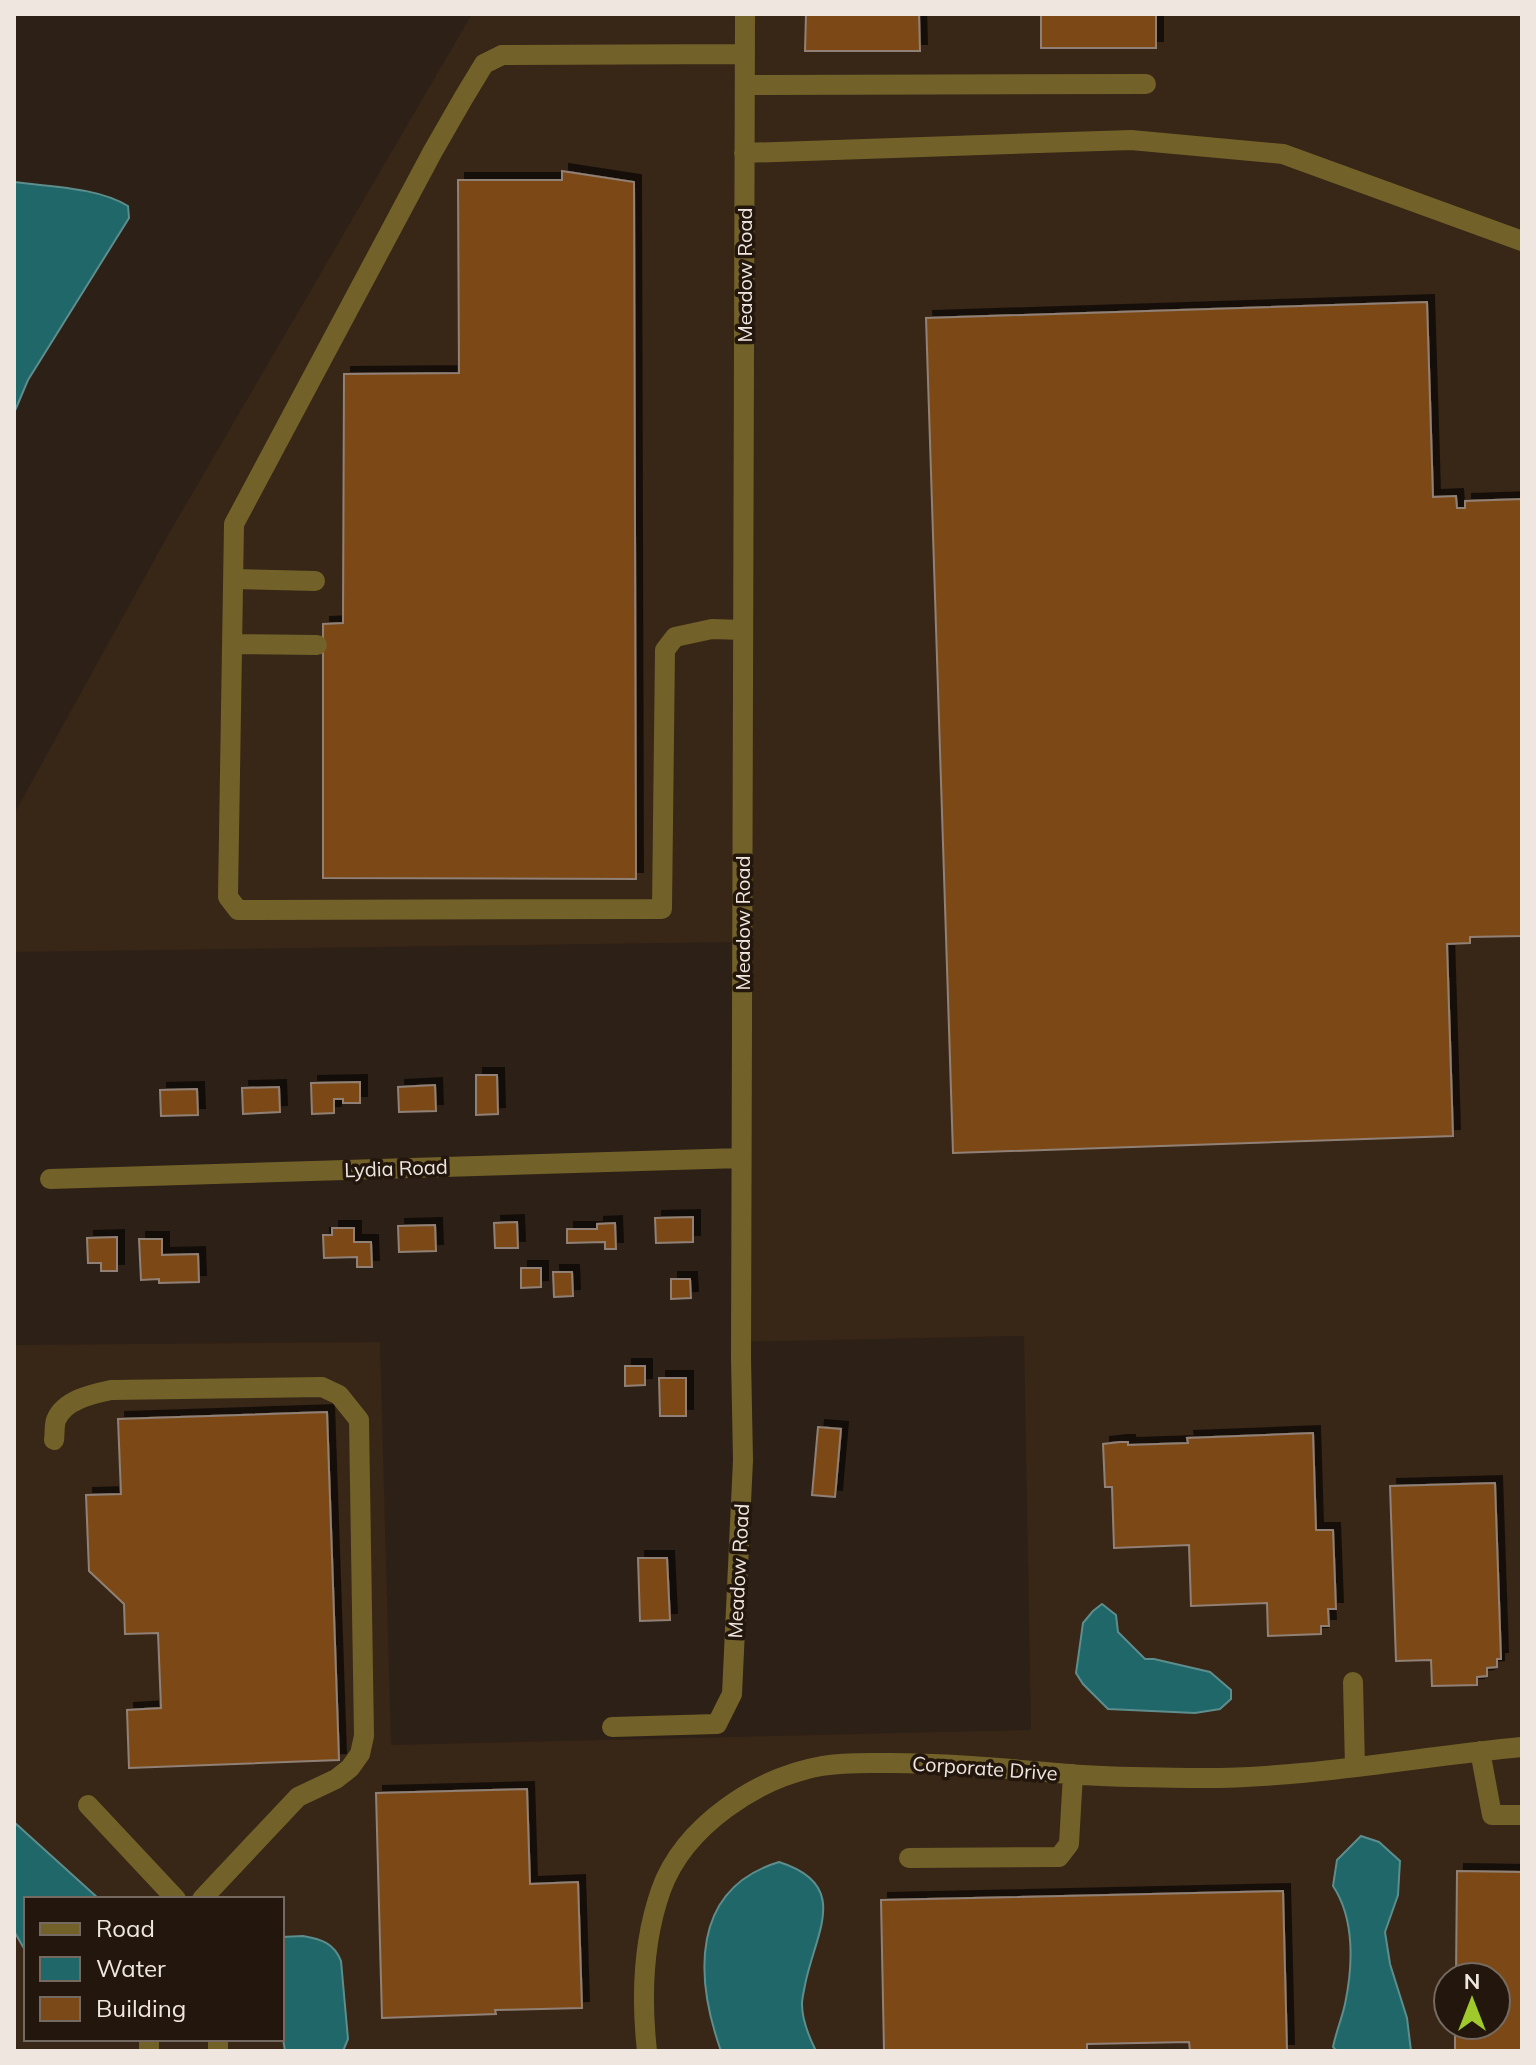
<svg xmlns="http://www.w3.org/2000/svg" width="1536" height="2065" font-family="Mulish,sans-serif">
<defs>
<filter id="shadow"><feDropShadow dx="7" dy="-7" stdDeviation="0" flood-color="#0009"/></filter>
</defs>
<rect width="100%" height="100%" fill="#2d2016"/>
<path fill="#382617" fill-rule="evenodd" d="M472,14H1522V2051H14V1345L380,1342L391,1745L1031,1730L1024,1336L733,1342L735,942L14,952V814L168,535ZM26,1899H282V2039H26ZM1448,1977H1496V2025H1448Z"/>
<path fill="#1f6769" stroke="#5d8d8c" stroke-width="2" d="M14,182C50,187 97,187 128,206L129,218L28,380L14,413Z
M1102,1604L1116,1615L1118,1632L1145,1659H1154L1210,1672L1231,1690V1699L1220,1709L1195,1713L1108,1709L1083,1684L1076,1673L1083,1623L1093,1611Z
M14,1822L99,1899H26V1952L14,1931Z
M1361,1836L1379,1842L1400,1861L1398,1895L1385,1932L1390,1964L1407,2018L1411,2051H1337L1333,2047C1336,2032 1342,2018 1345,2004C1353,1966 1355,1919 1333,1886L1337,1860Z
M779,1862C852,1885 815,1933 805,1985C804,1991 802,1998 802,2004C802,2019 809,2037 816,2051H721C695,1978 690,1889 779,1862Z
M303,1936C321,1939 334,1943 341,1961L348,2039L343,2051H285L282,2033V1937Z"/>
<path fill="#7b4918" stroke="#918074" stroke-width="2" filter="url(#shadow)" d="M806,14H919L920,51H805Z
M1041,14H1156V48H1041Z
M562,171L634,182L636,879L323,878V624L343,623L344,374L459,373L458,180H562Z
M1427,302L1433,497L1456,496L1457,508H1465V501L1522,499V936L1470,937V943L1447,944L1453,1136L953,1153L926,318Z
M476,1075H497L498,1114L476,1115Z
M360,1082V1103H343V1099H334V1113L312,1114L311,1083Z
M435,1085L436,1111L399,1112L398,1087Z
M279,1087L280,1112L243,1114L242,1088Z
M197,1089L198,1115L161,1116L160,1090Z
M693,1217V1242L656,1243L655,1218Z
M517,1222L518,1248H495L494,1223Z
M615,1223L616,1249H605V1242L567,1243V1229H597V1224Z
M435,1225L436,1251L399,1252L398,1226Z
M332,1228H354V1242H371L372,1267H357V1257L324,1258L323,1235H332Z
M117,1237V1271H101V1263H88L87,1238Z
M139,1239H162V1255L198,1254L199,1282L159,1283V1279L141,1280Z
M521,1268H541V1287L521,1288Z
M553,1272H572L573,1296L554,1297Z
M671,1279H690L691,1298L671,1299Z
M625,1366H645V1385L625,1386Z
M659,1378H686V1416H660Z
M327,1412L339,1760L129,1768L127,1710L161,1708L158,1633L125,1634L124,1604L89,1571L86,1495L121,1494L118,1419Z
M818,1427L841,1429L835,1497L812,1495Z
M1313,1433L1316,1530H1333L1336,1609H1328L1329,1626H1321V1634L1268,1636L1267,1603L1191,1606L1189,1545L1114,1548L1112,1487H1105L1103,1444L1120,1442H1128V1445L1188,1443L1187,1438Z
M1495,1483L1501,1659H1497V1667L1487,1668V1676L1477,1677V1685L1432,1686L1431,1660L1396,1661L1390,1486Z
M638,1558H667L670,1620L640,1621Z
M527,1789L530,1884L578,1882L582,2008L495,2010L496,2014L382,2018L376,1793Z
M1457,1871L1522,1872V2051H1455V2025H1496V1977H1456Z
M1283,1891L1287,2051H1190L1189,2042L1087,2044V2051H884L881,1900Z"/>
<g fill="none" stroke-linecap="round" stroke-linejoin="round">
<path stroke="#726229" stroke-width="20" d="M745,85L1146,84
M744,153L1131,140L1283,154L1522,241
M234,579L315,581
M743,630L712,629L675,637L665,650L662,909L238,910L228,897L234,524L433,151L464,97L484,64L502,55L745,54
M233,644L317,645
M50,1179L741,1158
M54,1440C55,1434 54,1426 56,1420C64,1400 92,1394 111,1390L322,1387L339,1395L359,1420L364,1736L360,1754L350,1768L336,1779L298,1797L202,1899
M1353,1682L1355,1767
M612,1727L717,1724L732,1694L743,1460L741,1358L745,14
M1480,1751L1492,1815H1522
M88,1805L176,1899
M909,1858L1059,1857L1069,1844L1073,1774
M218,2039V2051
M149,2051V2039
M647,2051C641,1997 643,1941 661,1890C684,1826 758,1777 822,1766C844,1762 867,1763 889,1763C949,1763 1010,1769 1070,1774C1112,1778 1155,1777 1197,1778C1306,1779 1414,1757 1522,1747"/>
</g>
<g text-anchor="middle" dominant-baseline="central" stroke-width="7" stroke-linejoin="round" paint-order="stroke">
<g font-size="20" fill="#efe6df" stroke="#23170d">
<text transform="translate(744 275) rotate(-90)">Meadow Road</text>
<text transform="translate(742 923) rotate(-90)">Meadow Road</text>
<text transform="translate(396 1168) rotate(-2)">Lydia Road</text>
<text transform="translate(738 1571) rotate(-87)">Meadow Road</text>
<text transform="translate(985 1768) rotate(4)">Corporate Drive</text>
</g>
</g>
<rect width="1536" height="2065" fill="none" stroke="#efe6df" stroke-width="32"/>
<rect x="24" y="1897" width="260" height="144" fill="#23170d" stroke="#756a61" stroke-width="2"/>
<rect x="40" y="1923" width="40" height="12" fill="#726229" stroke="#756a61" stroke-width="2"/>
<text x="96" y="1937" font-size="24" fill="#efe6df">Road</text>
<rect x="40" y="1957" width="40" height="24" fill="#1f6769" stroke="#756a61" stroke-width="2"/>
<text x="96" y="1977" font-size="24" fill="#efe6df">Water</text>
<rect x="40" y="1997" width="40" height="24" fill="#7b4918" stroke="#756a61" stroke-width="2"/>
<text x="96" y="2017" font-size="24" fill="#efe6df">Building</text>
<g transform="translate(1472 2001)"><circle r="38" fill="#23170d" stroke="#756a61" stroke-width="2"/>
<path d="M0-6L14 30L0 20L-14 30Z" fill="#a0c92b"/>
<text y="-12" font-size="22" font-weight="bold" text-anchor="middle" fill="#efe6df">N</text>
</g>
</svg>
